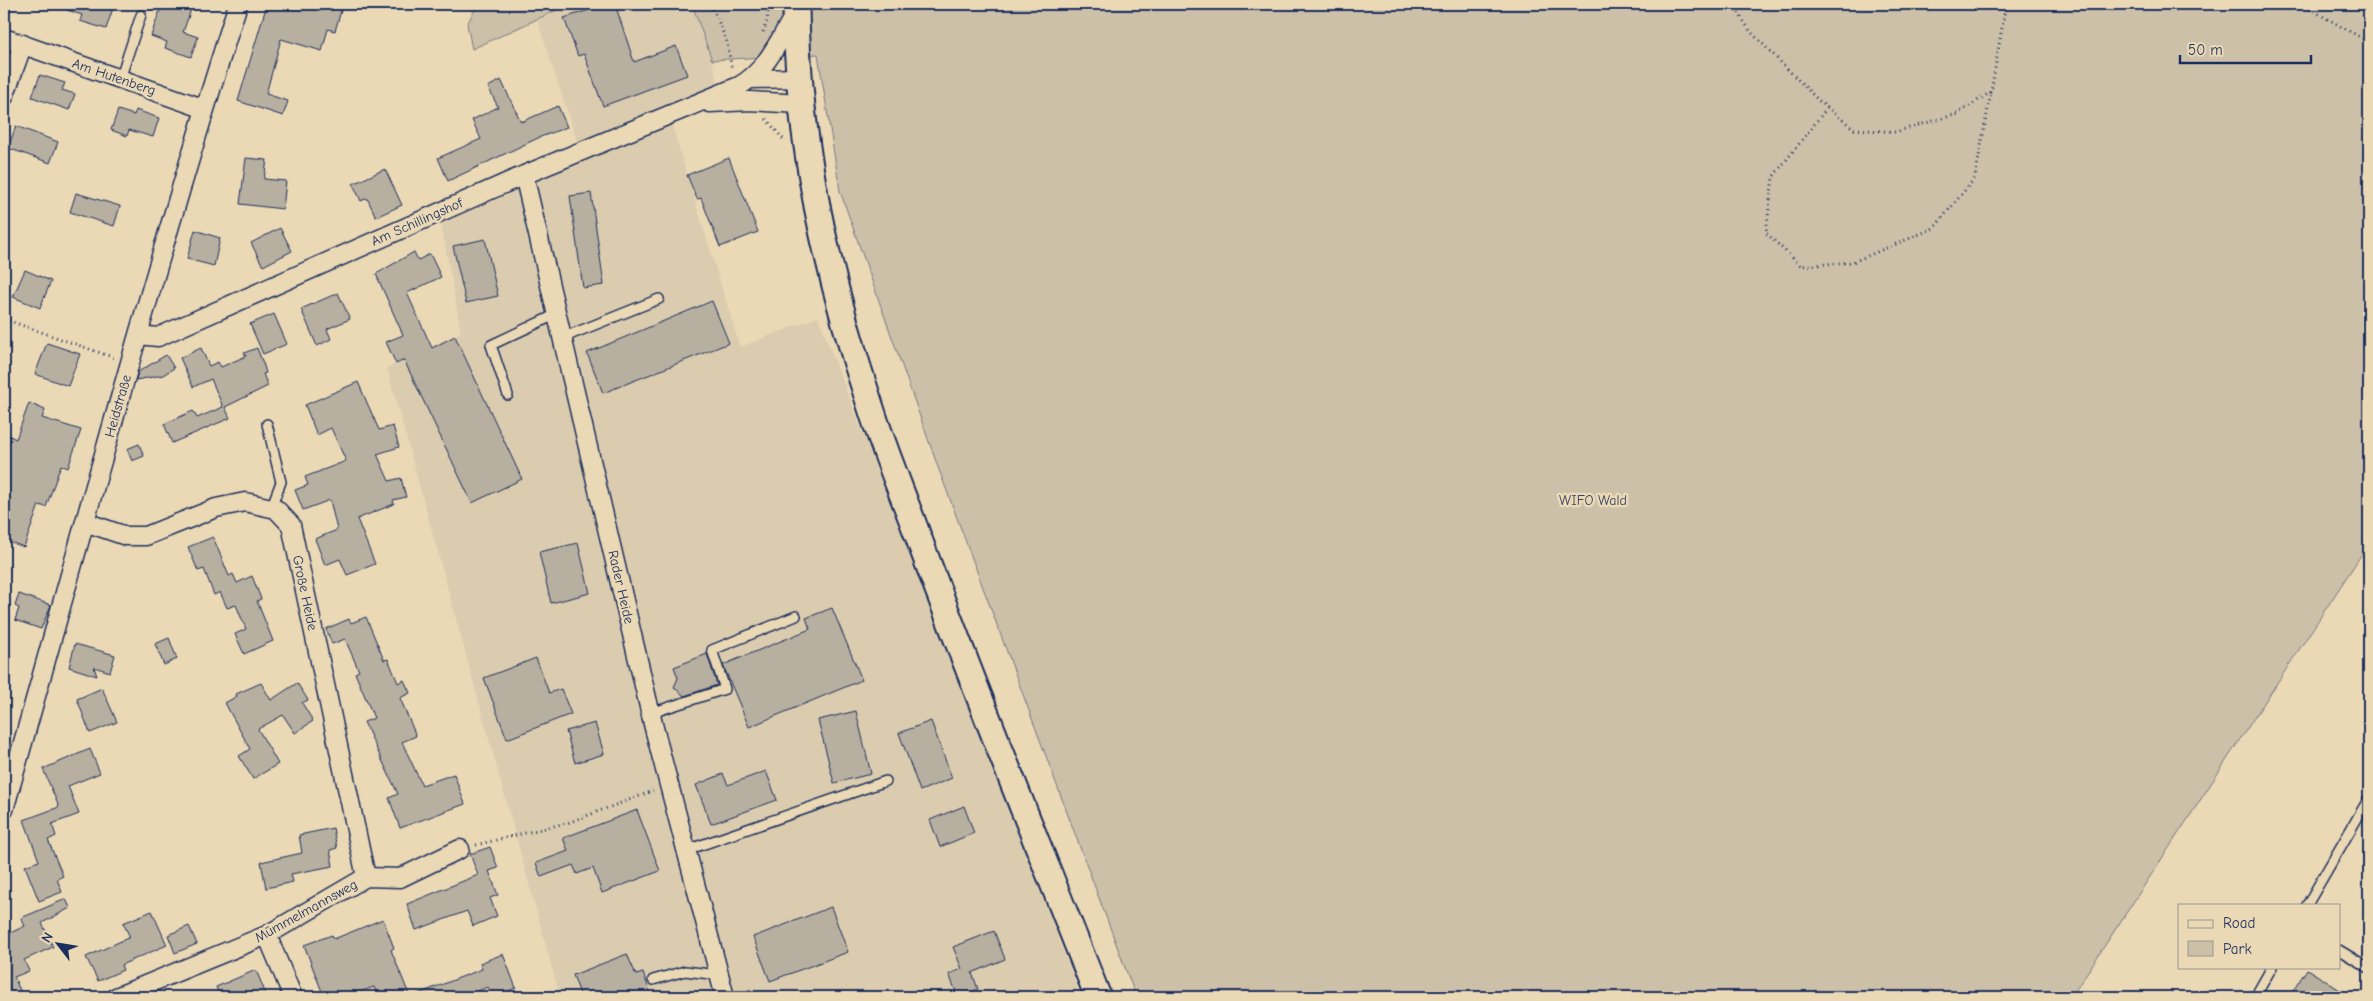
<svg xmlns="http://www.w3.org/2000/svg" width="2373" height="1001" font-family="'Comic Neue',sans-serif">
<rect width="100%" height="100%" fill="#ebd9b6"/>
<filter id="ink" filterUnits="userSpaceOnUse"><feTurbulence type="fractalNoise" baseFrequency=".02" numOctaves="2"/><feDisplacementMap in="SourceGraphic" scale="10" xChannelSelector="R" yChannelSelector="G"/><feConvolveMatrix kernelMatrix="1 2 1 2 8 2 1 2 1" color-interpolation-filters="sRGB"/></filter>
<g filter="url(#ink)">
<path fill="#dbccaf" d="M570,4H692L712,60L724,109H700L671,122L740,347L818,317L1081,997H560L387,368L461,332L438,207L579,147L537,20Z"/>
<path fill="#cdc0a9" stroke="#747884" d="M478,4H570L472,49L467,24Z
M692,4H2369V543L2071,997H1136L938,467L840,191L818,54L712,60Z"/>
<path fill="#b7afa0" stroke="#1b2f5e" d="M55,4H102L113,8L106,29L80,21L82,15L55,6Z
M162,4H193L183,32L198,37L191,57L165,48L167,42L151,36Z
M267,4H343L335,31L328,29L322,51L281,39L266,94L288,101L283,116L238,101Z
M608,4H615L634,62L676,46L687,75L603,106L584,54L578,56L564,18Z
M40,75L65,83L62,90L75,94L69,110L32,97Z
M501,80L521,122L558,106L567,127L538,138L448,181L438,158L481,139L472,120L498,107L488,87Z
M118,110L134,115L136,110L159,118L153,137L129,130L127,136L111,130Z
M16,126L58,142L50,163L8,148Z
M246,158L267,160L264,179L286,181L283,209L240,204Z
M729,158L758,232L720,247L701,198L697,199L687,175Z
M385,169L402,205L376,217L367,198L361,201L353,184Z
M76,193L120,206L114,226L70,212Z
M591,193L604,285L583,288L570,196Z
M280,228L292,251L263,266L251,243Z
M195,230L220,238L214,266L187,259Z
M485,239L498,296L466,303L453,246Z
M414,252L418,260L430,254L441,277L407,293L432,348L455,336L522,479L472,503L404,360L396,364L386,342L403,335L376,274Z
M25,270L51,281L40,308L13,297Z
M338,293L350,319L327,329L331,339L317,346L301,309Z
M712,301L729,343L603,393L587,353Z
M274,314L287,344L263,354L250,324Z
M47,343L80,354L68,386L35,374Z
M201,348L209,366L218,362L221,367L246,356L244,353L257,348L264,366L266,373L263,374L268,386L225,407L230,418L172,443L164,424L193,411L197,418L223,407L211,379L193,387L180,358Z
M166,355L174,368L163,375L136,380L138,372Z
M358,382L379,430L393,426L399,447L377,454L389,481L401,478L406,497L393,500L394,504L357,519L375,564L347,575L340,559L325,565L315,539L337,530L330,500L303,510L295,490L308,485L305,477L346,461L331,428L317,435L305,405Z
M29,403L45,410L42,418L81,430L68,468L61,465L46,507L39,505L24,547L4,540V433L16,439Z
M139,444L144,456L132,461L127,449Z
M213,537L229,576L233,574L237,583L252,576L261,599L257,601L273,641L244,654L235,634L246,629L236,605L227,608L220,592L214,595L204,569L198,571L188,547Z
M578,543L590,593L551,603L539,552Z
M19,594L51,605L41,629L15,620L19,608L15,606Z
M832,608L862,680L749,727L723,665L810,629L806,618Z
M366,617L384,660L388,659L398,683L404,680L410,693L400,698L416,736L402,742L422,785L454,774L465,804L400,828L389,798L398,794L364,722L374,718L355,673L359,671L345,639L332,644L326,629L349,619L351,623Z
M169,638L177,659L164,665L155,644Z
M75,644L115,655L110,672L94,667L97,676L69,667Z
M707,654L717,685L684,696L674,687L678,678L674,667Z
M536,658L549,693L561,689L571,714L507,739L484,678Z
M261,683L271,700L297,683L308,700L302,703L313,721L295,733L283,715L258,729L278,764L253,779L239,756L250,749L225,703L237,696L236,694Z
M102,688L117,722L90,733L77,699Z
M856,711L871,774L834,783L818,720Z
M931,721L952,778L920,791L899,733Z
M595,723L604,754L575,763L566,731Z
M90,749L100,773L68,786L79,814L52,824L56,836L48,840L63,876L57,879L62,892L39,901L25,866L39,861L24,820L59,807L43,769Z
M766,771L777,800L711,824L696,785L723,774L728,785Z
M964,806L974,833L940,847L930,820Z
M637,810L660,871L602,893L593,868L577,874L573,865L541,877L536,863L568,851L563,838Z
M333,828L337,848L330,850L333,866L291,874L293,882L266,888L261,862L302,853L299,835Z
M490,847L498,868L489,871L498,895L490,898L497,916L473,926L467,911L416,930L407,904L478,875L470,854Z
M66,899L70,908L42,923L53,947L24,960L29,971L14,977L23,997H4V936L25,926L21,918Z
M831,907L848,952L770,981L753,937Z
M152,911L167,945L121,965L123,970L98,981L86,957L130,937L123,923Z
M383,919L394,948L391,950L410,997H378L374,987L345,997H324L304,945L332,935L334,939Z
M189,926L197,944L175,953L168,935Z
M994,931L1005,959L972,973L978,989L958,997L949,974L962,969L953,947Z
M503,954L516,988L492,997L488,987L462,997H410L482,969L480,963Z
M627,954L636,975L643,973L652,997H581L573,975Z
M2307,969L2351,997H2289Z
M256,970L267,997H220L216,987Z"/>
<g fill="none" stroke-linecap="round" stroke-linejoin="round">
<defs>
<path id="service" d="M120,79L141,15
M562,338L659,299
M508,395L491,345L557,314
M267,424L281,482L271,508
M651,713L725,689L712,650L796,616
M687,850L886,781
M2307,905L2369,798
M2339,950L2369,968
M653,980L685,971L719,975
M2255,997L2272,967"/>
<path id="minor" d="M4,38L205,109
M752,79L799,78
M4,97L23,44
M710,103L750,101L800,104
M524,175L654,728L725,997
M139,335L158,337L524,175L739,86C766,72 781,37 796,12
M85,522L126,536H146L216,508L245,502L276,509L291,525L366,877
M4,810C80,541 153,270 238,4
M267,935L293,997
M116,997L267,935L366,877L400,878L460,849"/>
<path id="secondary" d="M796,4C797,142 827,274 870,405C885,453 905,500 922,547C978,698 1039,847 1098,997"/>
</defs>
<use href="#service" stroke="#1b2f5e" stroke-width="12"/>
<use href="#minor" stroke="#1b2f5e" stroke-width="21"/>
<use href="#secondary" stroke="#1b2f5e" stroke-width="29"/>
<path stroke="#1b2f5e" stroke-width="3" stroke-dasharray="1 4" stroke-linecap="butt" d="M711,4L727,42L732,70
M1733,4L1750,31L1819,101L1854,129L1895,132L1957,114L1991,92L2006,4
M2301,4L2369,42
M763,32L767,21L769,4
M1827,108L1773,177L1766,233L1801,266L1853,262L1934,228L1975,178L1991,92
M766,119L785,141
M4,319L115,358
M476,845L570,822L653,791"/>
<use href="#service" stroke="#ebd9b6" stroke-width="9"/>
<use href="#minor" stroke="#ebd9b6" stroke-width="18"/>
<use href="#secondary" stroke="#ebd9b6" stroke-width="25"/>
</g>
</g>
<g text-anchor="middle" dominant-baseline="central" stroke-width="5" stroke-linejoin="round" paint-order="stroke">
<g font-size="14" fill="#1b2f5e" stroke="#ebd9b6">
<text transform="translate(114 77) rotate(19)">Am Hutenberg</text>
<text transform="translate(417 222) rotate(-24)">Am Schillingshof</text>
<text transform="translate(118 406) rotate(-74)">Heidstraße</text>
<text transform="translate(621 587) rotate(77)">Rader Heide</text>
<text transform="translate(305 593) rotate(78)">Große Heide</text>
<text transform="translate(306 911) rotate(-29)">Mümmelmannsweg</text>
</g>
<g font-size="14" fill="#364569" stroke="#ebd9b6">
<text x="1593" y="500">WIFO Wald</text>
</g>
</g>
<rect width="2373" height="1001" fill="none" stroke="#ebd9b6" stroke-width="20"/>
<rect x="10" y="10" width="2353" height="981" fill="none" stroke="#1b2f5e" stroke-width="2" filter="url(#ink)"/>
<rect x="2178" y="904" width="162" height="65" fill="#ebd9b6" stroke="#989593"/>
<rect x="2188" y="920" width="25" height="8" fill="#ebd9b6" stroke="#989593"/>
<text x="2223" y="928" font-size="15" fill="#1b2f5e">Road</text>
<rect x="2188" y="941" width="25" height="15" fill="#cdc0a9" stroke="#989593"/>
<text x="2223" y="954" font-size="15" fill="#1b2f5e">Park</text>
<g transform="translate(58 944) rotate(301)" stroke="#ebd9b6" stroke-width="4" paint-order="stroke">
<path d="M0-4L9 19L0 12L-9 19Z" fill="#1b2f5e"/>
<text y="-8" font-size="14" font-weight="bold" text-anchor="middle" fill="#1b2f5e">N</text>
</g>
<path d="M2180 55v8h131v-8" fill="none" stroke="#1b2f5e" stroke-width="2.5"/>
<text x="2188" y="55" font-size="15" fill="#1b2f5e" stroke="#ebd9b6" stroke-width="4" paint-order="stroke">50 m</text>
</svg>
